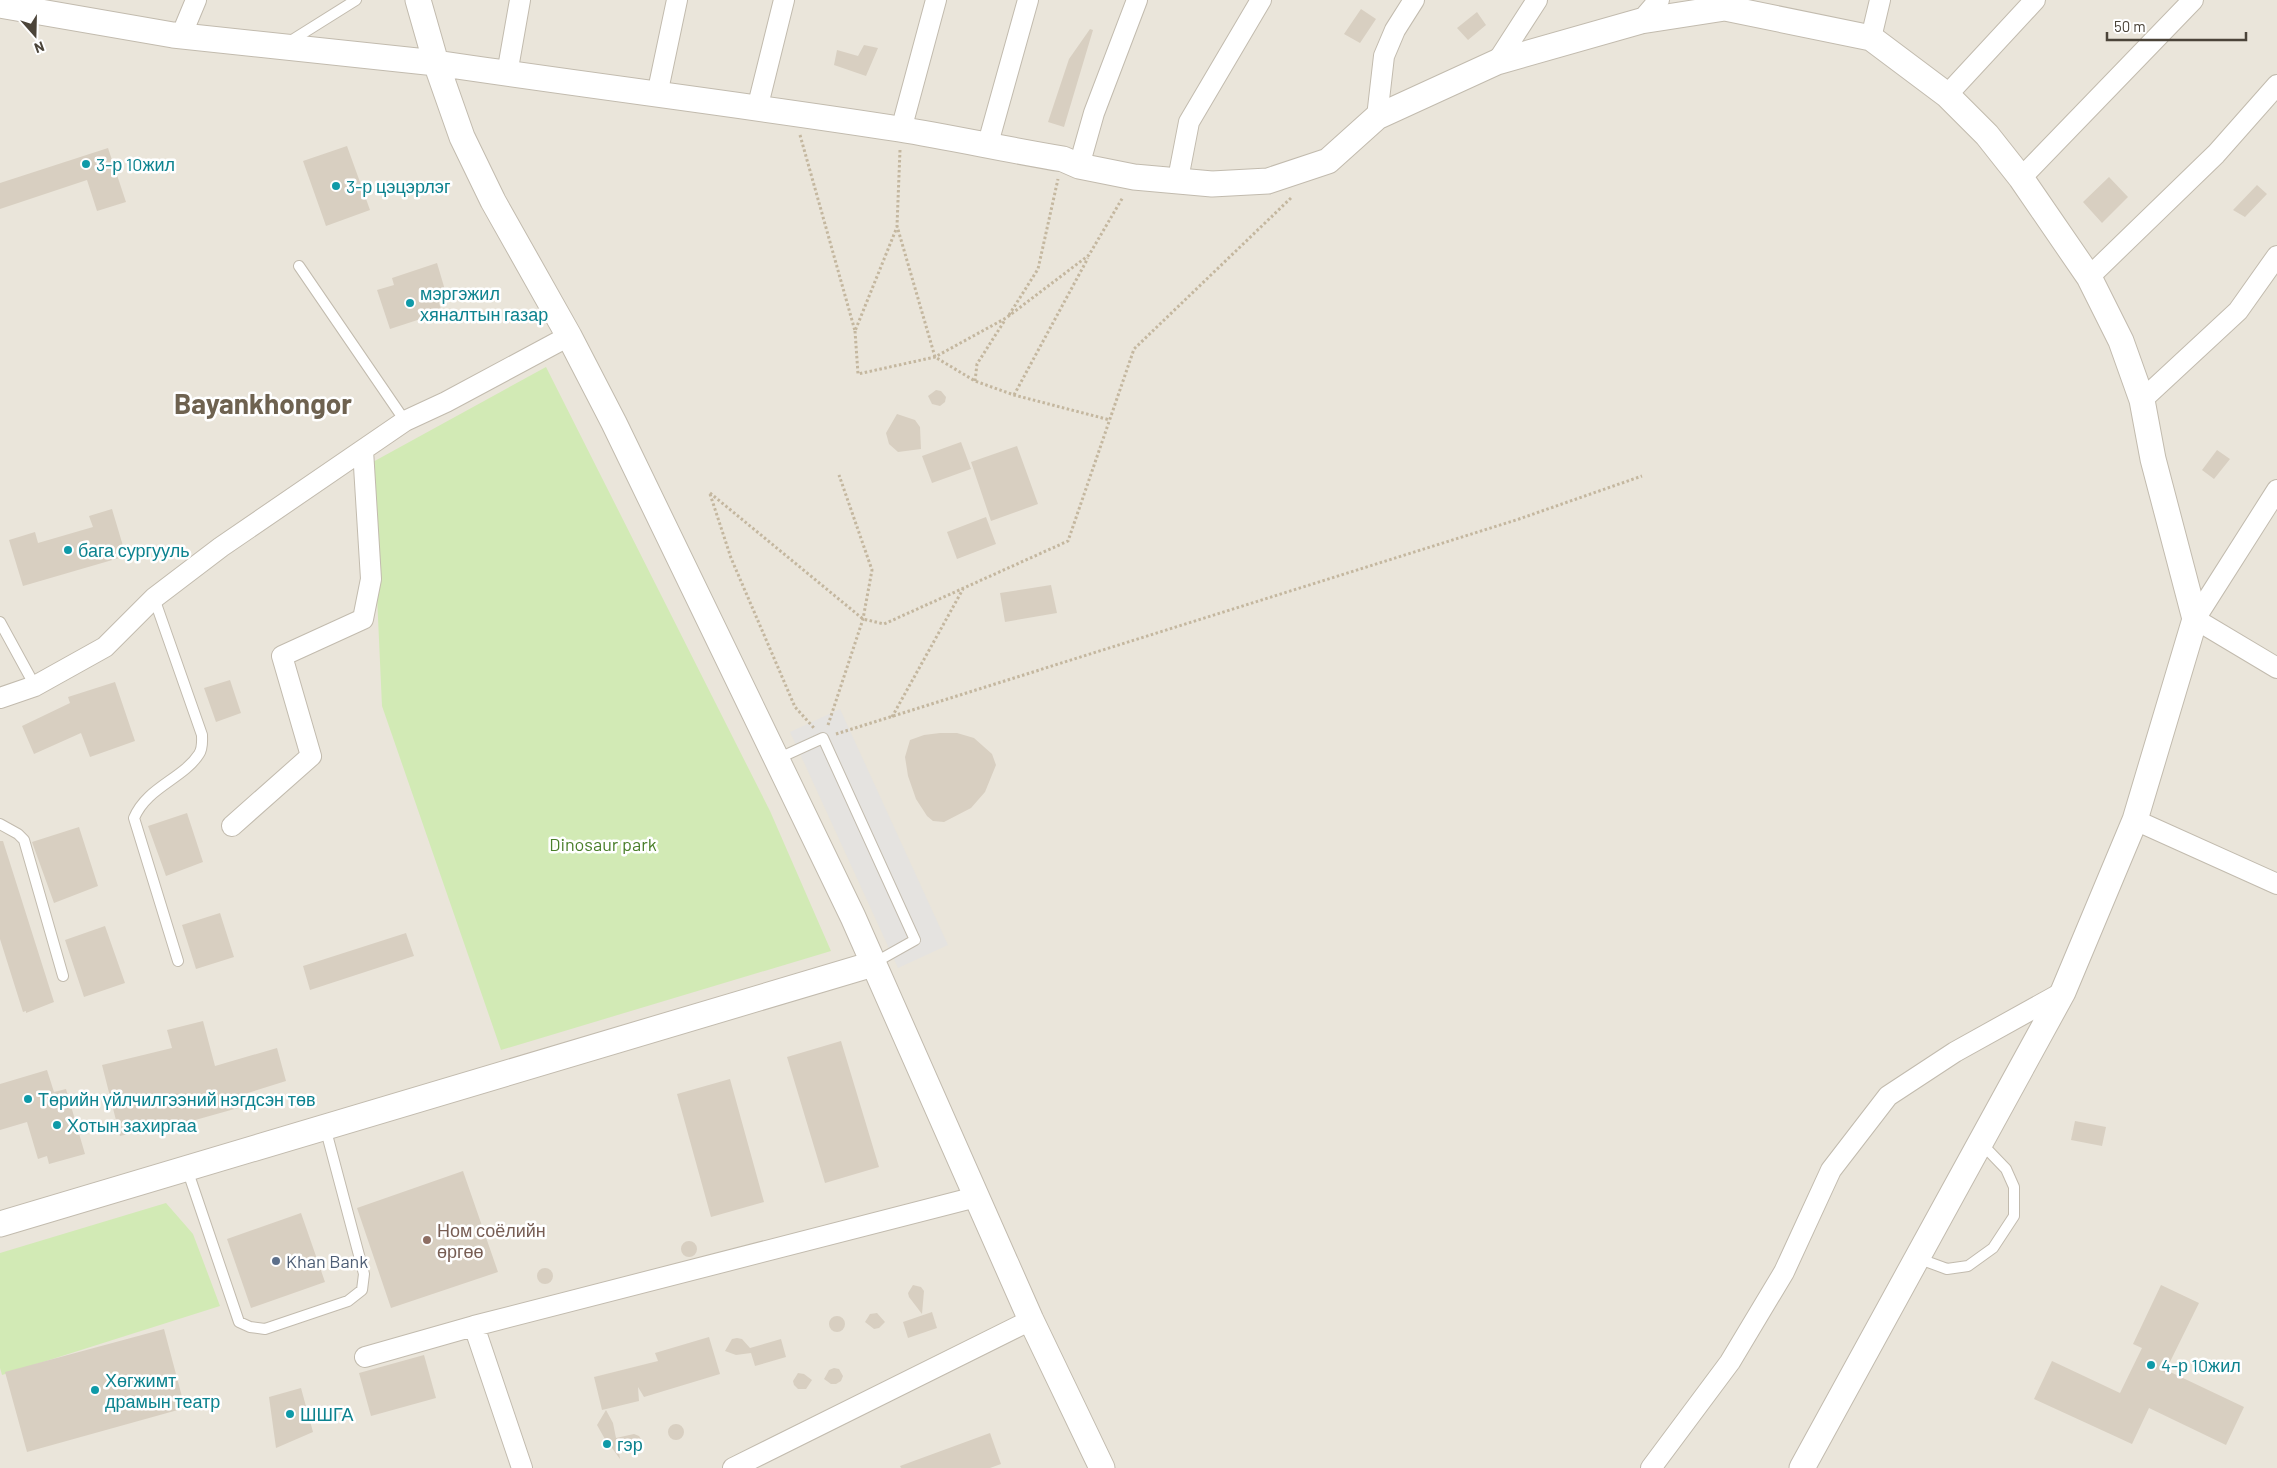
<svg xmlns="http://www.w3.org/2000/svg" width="2277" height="1468" font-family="Barlow,sans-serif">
<rect width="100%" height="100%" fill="#f6f3ec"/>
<path fill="#eae5da" d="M0,0H2277V1468H0Z"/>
<path fill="#d2eab5" d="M546,367L770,811L831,951L501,1050L382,706L371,463Z
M166,1203L193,1234L220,1306L2,1375L0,1368V1253Z"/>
<path fill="#e5e3e0" d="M840,709L948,945L898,968L790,732Z"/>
<path fill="#d8cfc1" d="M1361,9L1376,19L1360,43L1344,34Z
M1477,12L1486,25L1468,40L1457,28Z
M1090,29L1093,30L1064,127L1048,122L1069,59Z
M864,45L878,48L866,76L834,65L837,50L858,56Z
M347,146L370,210L326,226L303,161Z
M108,148L126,202L97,211L87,180L0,209V183Z
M2109,177L2128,197L2102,223L2083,202Z
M2257,185L2267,194L2245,217L2233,210Z
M437,263L445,290L436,294L442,312L390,329L377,290L394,285L392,278Z
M936,390L941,391L946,397L945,402L940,406L932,404L928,396Z
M897,414L915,420L920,427L921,449L898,452L889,444L886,433Z
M961,442L971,469L932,483L922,456Z
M1017,446L1038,504L991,521L971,462Z
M2217,450L2230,459L2214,479L2202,470Z
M112,509L126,556L23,586L9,540L35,532L38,543L93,527L89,516Z
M986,517L996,544L957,559L947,532Z
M1051,585L1057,613L1005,622L1000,593Z
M230,680L241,713L216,722L204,688Z
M115,682L135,741L90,757L81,733L34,754L22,726L70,703L68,697Z
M940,733H957L974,738L992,754L996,765L985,792L971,808L944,822L933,821L927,816L916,799L908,776L905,757L910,740L924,735Z
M187,813L203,862L166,876L148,826Z
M79,827L98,886L54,903L32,842Z
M0,841H3L54,1002L26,1013V1011L23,1012L0,939Z
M220,913L234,957L196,969L182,925Z
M105,926L125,983L84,997L65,940Z
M406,933L414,956L310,990L303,966Z
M203,1021L215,1066L277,1048L286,1081L235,1097L238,1108L149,1133L145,1130L120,1136L102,1065L172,1048L167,1030Z
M841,1041L879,1167L825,1183L787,1057Z
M47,1070L54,1092L66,1089L85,1154L49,1164L47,1156L38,1159L27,1122L0,1130V1084Z
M730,1079L764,1202L711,1217L677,1094Z
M2075,1121L2106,1127L2102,1146L2071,1140Z
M463,1171L498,1272L391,1308L357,1208Z
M301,1213L325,1282L251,1308L227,1239Z
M681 1249a8 8 0 1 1 16 0a8 8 0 1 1-16 0Z
M537 1276a8 8 0 1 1 16 0a8 8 0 1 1-16 0Z
M913,1285L921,1287L924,1291L922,1314L909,1297L908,1293Z
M2161,1285L2199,1303L2166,1370L2244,1407L2226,1445L2149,1408L2132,1444L2034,1399L2052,1361L2120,1393L2142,1348L2133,1344Z
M932,1312L937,1328L908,1338L903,1322Z
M877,1313L885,1322L879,1328L874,1329L865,1322L870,1314Z
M829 1324a8 8 0 1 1 16 0a8 8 0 1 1-16 0Z
M164,1329L185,1408L27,1452L5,1372Z
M709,1337L720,1374L644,1397L638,1387L639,1401L602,1410L594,1377L658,1361L655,1353Z
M737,1338L742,1339L750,1348L781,1339L786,1357L755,1366L751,1353L736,1355L725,1351L732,1339Z
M424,1355L436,1398L371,1416L359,1373Z
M834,1368L839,1369L843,1376L841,1381L836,1384H831L824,1379L829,1370Z
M798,1373L804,1374L812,1380L806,1389H798L794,1385L793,1381Z
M301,1388L313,1432L276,1448L269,1397Z
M606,1410L613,1423L616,1438L634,1434L639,1436L643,1442L639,1449L634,1451L618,1446L620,1459L609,1444L602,1442L606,1441L597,1425Z
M668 1432a8 8 0 1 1 16 0a8 8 0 1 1-16 0Z
M990,1433L1001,1464L990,1468H901L900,1466Z"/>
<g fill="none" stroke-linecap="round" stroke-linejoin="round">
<defs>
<path id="service" d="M289,42L356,0
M299,266L405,421
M154,598L202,735C202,741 203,748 199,754C183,779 147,787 134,818L178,961
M0,622L35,686
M777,759L823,738L915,940L874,963
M0,824L18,834L24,840L63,976
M187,1169L239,1322L250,1327L265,1329L348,1301L362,1290L364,1274L325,1127
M1917,1258L1947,1269L1968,1266L1993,1248L2014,1216V1187L2006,1169L1981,1143"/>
<path id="minor" d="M1641,21L1659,0
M181,36L196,0
M1871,38L1880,0
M1497,62L1537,0
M507,74L520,0
M657,95L677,0
M1947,95L2035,0
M757,109L784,0
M1377,117L1384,56L1395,30L1414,0
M901,130L936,0
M987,147L1028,0
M1079,166L1094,113L1137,0
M2021,178L2193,0
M1178,179L1189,122L1261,0
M2089,277L2216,154L2277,85
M2142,400L2238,311L2277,256
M2277,490L2195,619L2277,668
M0,698L35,686L105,647L154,598L221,547L405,421L446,402L569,336
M2135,820L2277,884
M232,826L311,756L282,656L363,619L371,579L363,450
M474,1326L522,1468
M365,1357L474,1326L976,1197
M733,1468L1031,1320
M1651,1468L1730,1362L1784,1272L1831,1170L1888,1096L1955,1052L2063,992"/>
<path id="tertiary" d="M418,0L436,63C590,86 745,105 899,129C954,138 1008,150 1063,159L1079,166L1134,177L1212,184L1268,181L1328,161L1377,117L1497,62L1641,21L1725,8L1871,38L1947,95L1987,135L2021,178L2089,277L2121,341L2142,400L2153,459L2195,619L2135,820L2063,992L1802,1468
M0,5L173,35L436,63L462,137L493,201L569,336L614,423L853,917L1031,1320L1102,1468
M0,1224L873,964"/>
</defs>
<use href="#service" stroke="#c2bbae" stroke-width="12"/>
<use href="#minor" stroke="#c2bbae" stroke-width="22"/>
<use href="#tertiary" stroke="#c2bbae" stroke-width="27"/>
<path stroke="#c4b79f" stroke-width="3" stroke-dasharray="2.5 2.5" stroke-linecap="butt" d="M800,135L855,331L897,227
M900,150L897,226L935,357L975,381L1014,395L1110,420
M1009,315L1038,269L1058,179
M855,331L858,374L935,357L1006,318L1089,255L1123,197
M975,381L977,364L1005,320
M1014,395L1088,258
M710,493L863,619L884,624L1068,541L1134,349L1292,197
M710,494L731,558L795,707L814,728
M892,717L963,589
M828,725L863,619L872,570L839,475
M836,734L1519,519L1642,476"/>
<use href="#service" stroke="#fff" stroke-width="10"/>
<use href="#minor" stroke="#fff" stroke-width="20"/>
<use href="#tertiary" stroke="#fff" stroke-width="25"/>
</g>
<g fill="#0f9aa8" stroke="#fff" stroke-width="2">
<circle cx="86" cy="164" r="5"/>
<circle cx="336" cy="186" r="5"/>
<circle cx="410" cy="303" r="5"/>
<circle cx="68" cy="550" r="5"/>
<circle cx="28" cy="1099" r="5"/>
<circle cx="57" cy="1125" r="5"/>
<circle cx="2151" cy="1365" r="5"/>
<circle cx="95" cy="1390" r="5"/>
<circle cx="290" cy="1414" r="5"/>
<circle cx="607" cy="1444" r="5"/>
</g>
<circle fill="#8d6e63" stroke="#fff" stroke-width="2" cx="427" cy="1240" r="5"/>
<circle fill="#5c6f8a" stroke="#fff" stroke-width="2" cx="276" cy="1261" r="5"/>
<g text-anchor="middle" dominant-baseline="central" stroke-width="5" stroke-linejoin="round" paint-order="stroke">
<g font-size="18" fill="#0d838f" stroke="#fff" text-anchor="start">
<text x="96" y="164">3-р 10жил</text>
<text x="346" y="186">3-р цэцэрлэг</text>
<text x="420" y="293">мэргэжил<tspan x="420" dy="21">хяналтын газар</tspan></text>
<text x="78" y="550">бага сургууль</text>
<text x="38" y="1099">Төрийн үйлчилгээний нэгдсэн төв</text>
<text x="67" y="1125">Хотын захиргаа</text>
<text x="2161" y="1365">4-р 10жил</text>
<text x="105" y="1380">Хөгжимт<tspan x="105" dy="21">драмын театр</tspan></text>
<text x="300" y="1414">ШШГА</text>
<text x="617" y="1444">гэр</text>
</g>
<g font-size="18" fill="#4a7f2a" stroke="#fff">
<text x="603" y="844">Dinosaur park</text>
</g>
<g font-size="18" fill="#785e54" stroke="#fff" text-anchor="start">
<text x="437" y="1230">Ном соёлийн<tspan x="437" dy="21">өргөө</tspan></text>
</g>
<g font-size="18" fill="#4e5e75" stroke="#fff" text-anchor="start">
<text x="286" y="1261">Khan Bank</text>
</g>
<g font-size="28" font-weight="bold" fill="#6e6250" stroke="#fff">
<text x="263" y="403">Bayankhongor</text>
</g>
</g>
<g transform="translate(35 35) rotate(160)" stroke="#ffffff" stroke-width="4" paint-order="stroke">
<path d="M0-4L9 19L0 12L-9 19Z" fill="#4b4439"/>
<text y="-8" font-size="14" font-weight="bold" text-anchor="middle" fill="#4b4439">N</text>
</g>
<path d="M2107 32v8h139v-8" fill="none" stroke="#4b4439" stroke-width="2.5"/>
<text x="2114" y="32" font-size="15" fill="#4b4439" stroke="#ffffff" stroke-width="4" paint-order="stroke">50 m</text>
</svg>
